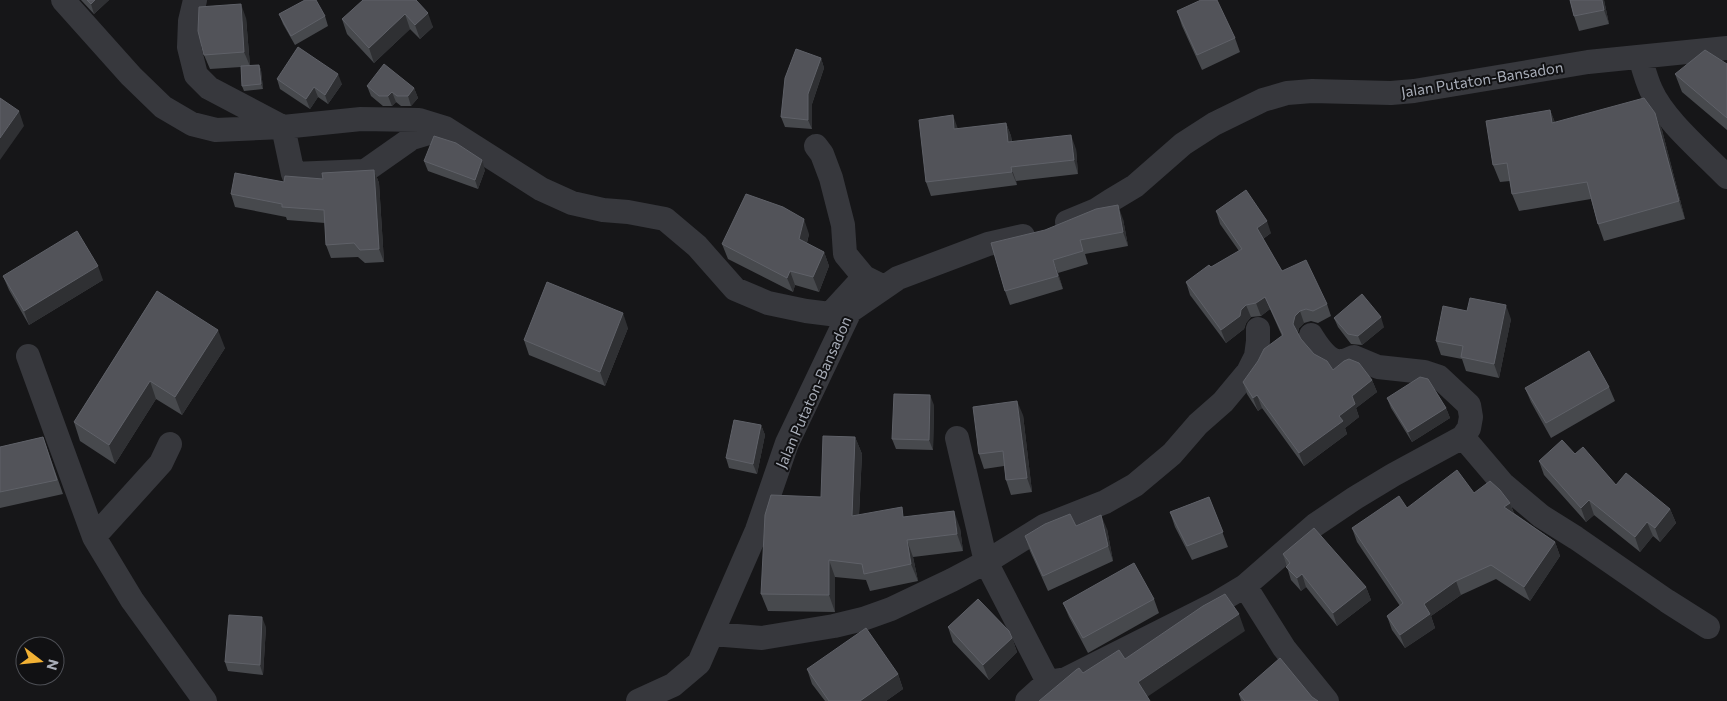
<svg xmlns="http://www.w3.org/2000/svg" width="1727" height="701" font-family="Commissioner,sans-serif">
<rect width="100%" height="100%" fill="#161618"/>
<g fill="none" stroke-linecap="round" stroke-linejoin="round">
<path stroke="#37383d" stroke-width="24" d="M63,0L131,76L163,107L192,124L216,130L283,127L361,119L419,120L445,128L541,189L572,203L603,210L628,212L665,219L697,246L735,289L768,303L806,311L830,314L864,277L884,287
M195,0L190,21L189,47L196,75L209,88L283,127L293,174L365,171L412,138L445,128
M1640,57C1643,67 1646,79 1651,90C1664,120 1704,153 1727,177
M816,146L822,154L831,178L843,225L845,254L864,277
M1067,222L1096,210L1110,201L1135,186L1183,144L1214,124L1263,100L1287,93L1312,91L1391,93L1414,91L1588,62L1727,48
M1311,335C1318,346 1328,363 1342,361C1346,361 1351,358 1354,357L1378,367L1424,372L1439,377L1469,405L1471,417L1469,428L1463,437
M28,356L94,537L132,600L205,701
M957,438L986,562L1048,682
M94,537L161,463L170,444
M1245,586L1284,648L1327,701
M712,634L762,638L834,626L863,619L891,609L952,580L986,562L1044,526L1105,502L1135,485L1172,454L1198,424L1223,402L1248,372L1256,356L1258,341V329
M1048,682L1066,679L1215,604L1245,586L1315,525L1355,498L1393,475L1463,437L1503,484L1541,516L1576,538L1667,601L1708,627
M638,701L673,685L699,663L757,530L787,443L850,311L898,278L988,244L1023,236
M1027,701L1048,682"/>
</g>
<path fill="#47494d" d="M81,0H109L94,14Z
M416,0L433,27L420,39L410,29L374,63L347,34L342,19Z
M1570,0H1604L1609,24L1579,31L1574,16Z
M1177,11L1235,38L1240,52L1202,70L1182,26Z
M279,14L325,16L328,26L295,45L283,24Z
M246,18L250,66L259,65L261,70L263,89L244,91L242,86L241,67L210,69L204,55Z
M821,58L824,68L812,104V129L785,127L781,117Z
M1727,64V130L1682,92L1675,74Z
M277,79L342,84L328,104L318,97L310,109L280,89Z
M367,86L414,88L418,98L411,106H401L396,102L392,106H383L371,96Z
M1550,110L1555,123L1655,113L1662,130L1685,219L1604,241L1598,224L1591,199L1519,211L1512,194L1510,181L1500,182L1493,165Z
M1006,123L1011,136L1012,142L1076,149L1078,174L1016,181L1017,185L931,196L926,182L957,129Z
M424,161L485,170L478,189L428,171Z
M374,170L379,183L384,262L365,263L358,257L331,258L326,245L325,223L287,220L286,217L235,207L231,194L284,182L323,179Z
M1216,211L1271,233L1263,239L1282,271L1327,304L1331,316L1318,323L1311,321L1304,323L1299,328L1298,333L1301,339L1314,354L1333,370L1372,380L1377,392L1356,408L1359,417L1345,428L1347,434L1304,466L1262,408L1258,411L1247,394L1243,382L1282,336L1270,309L1261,316L1251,317L1246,323L1244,329L1226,343L1190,295L1186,282L1239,251L1220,224Z
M1123,219L1128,246L1085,254L1088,264L1058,273L1063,289L1010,305L1005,291L991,243Z
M809,234L807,243L824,252L829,266L819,292L795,285L793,292L728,259L722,244Z
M3,276L103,280L29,325L9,290Z
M157,291L225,348L182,415L156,399L115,464L80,441L74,422Z
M1334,318L1384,327L1362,345L1351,344L1338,327Z
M1511,319L1499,378L1466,371L1462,359L1441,355L1436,341Z
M628,328L605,386L529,355L524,340Z
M1609,387L1615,401L1551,438L1531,402L1525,388Z
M1387,398L1446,408L1450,418L1412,442L1391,408Z
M934,405L933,450L896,449L892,439Z
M1023,415L1032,492L1011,495L1006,480L1004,466L984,469L979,454Z
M761,425L765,435L757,474L729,468L726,458Z
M43,437L63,494L0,508V447Z
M855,437L862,454L859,515L905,517L960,528L963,551L913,557L918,581L870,591L866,580L835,577V612L768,611L761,594L821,497Z
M1575,454L1616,485L1670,509L1676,523L1660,542L1653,536L1640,552L1594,515L1586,522L1544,475L1539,461Z
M1474,493L1510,503L1514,513L1555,542L1560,556L1530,601L1496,579L1461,595L1431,616L1435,628L1405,648L1392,630L1387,616L1400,606L1357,542L1352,528L1407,508Z
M1209,497L1228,547L1192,560L1175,527L1170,512Z
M1076,526L1107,529L1113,561L1048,591L1030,551L1025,536Z
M1283,554L1366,587L1371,600L1337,626L1306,587L1301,591L1291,580Z
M1154,599L1159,613L1088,653L1069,617L1063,603Z
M266,627L263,675L228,671L225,662Z
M948,627L1012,638L1017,652L989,680L953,642Z
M807,669L898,674L903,689L886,701H825L812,684Z
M1239,694L1312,697L1318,701H1241Z"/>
<path fill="#2f3033" d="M95,0H109L94,14L91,4Z
M1602,0H1604L1609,24L1604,10Z
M241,4L246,18L250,66L244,52Z
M428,13L433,27L420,39L415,25Z
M405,14L410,29L374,63L369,48Z
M821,58L824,68L812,104V129L808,120V94Z
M259,65L261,70L263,89L261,84Z
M338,74L342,84L328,104L325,95Z
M314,87L318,97L310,109L306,99Z
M414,88L418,98L411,106L408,96Z
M392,92L396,102L392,106L388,96Z
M1550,110L1557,127L1552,123Z
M19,111L24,126L0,160V138Z
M1655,113L1662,130L1685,219L1679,201Z
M953,115L958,129H954Z
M1006,123L1011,136L1013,156L1008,142Z
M1071,135L1076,149L1078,174L1074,160Z
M482,160L485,170L478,189L475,180Z
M1011,167L1016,181L1017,185L1012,172Z
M374,170L379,183L384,262L379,249Z
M1118,205L1123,219L1128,246L1123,232Z
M804,219L809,234L804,253L799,239Z
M1267,221L1271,233L1261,240L1257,228Z
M824,252L829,266L819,292L813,277Z
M1053,260L1058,273L1063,289L1058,276Z
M98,266L103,280L29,325L24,311Z
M790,271L795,285L793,292L787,278Z
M1265,297L1270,309L1261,316L1256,303Z
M1246,305L1251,317L1246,323L1244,329L1226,343L1221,330Z
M1506,305L1511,319L1499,378L1494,364Z
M1300,311L1304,323L1299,328L1297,336L1293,324L1295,316Z
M623,313L628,328L605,386L600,372Z
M1381,317L1384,327L1362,345L1358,336Z
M218,330L225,348L182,415L175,397Z
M1372,380L1377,392L1356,408L1359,417L1345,428L1347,434L1304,466L1299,453L1339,416L1352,396Z
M150,381L156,399L115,464L109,445Z
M930,395L934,405L933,450L929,440Z
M1257,395L1262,408L1258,411L1253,398Z
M1017,401L1023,415L1032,492L1027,478Z
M1446,408L1450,418L1412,442L1408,432Z
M761,425L765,435L757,474L753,464Z
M855,437L862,454L858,533L852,516Z
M1589,500L1594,515L1586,522L1581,508Z
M1510,503L1515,517L1504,507Z
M1670,509L1676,523L1660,542L1655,528Z
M954,511L960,528L963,551L957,534Z
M1101,515L1107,529L1113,561L1108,546Z
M1647,522L1653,536L1640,552L1635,537Z
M907,540L913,557L918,581L911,564Z
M1555,542L1560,556L1530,601L1524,587Z
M829,560L835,577V612L829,595Z
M1302,574L1306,587L1301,591L1297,578Z
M1456,581L1461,595L1431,616L1435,628L1405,648L1400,635L1424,604Z
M1366,587L1371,600L1337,626L1333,613Z
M1239,614L1245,631L1144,699L1138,682Z
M262,617L266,627L263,675L260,665Z
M1012,638L1017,652L989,680L983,665Z
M898,674L903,689L886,701H860Z"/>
<path fill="#525359" stroke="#5f6168" d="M87,0H95L91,4Z
M305,0H316L325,16L291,36L279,14Z
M363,0H416L428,13L415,25L405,14L369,48L342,19Z
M1201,0H1217L1235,38L1197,55L1177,11Z
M1570,0H1602L1604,10L1574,16Z
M241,4L244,52L204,55L198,31L199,7Z
M298,47L338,74L325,95L314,87L306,99L277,79Z
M796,49L821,58L808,94V120L781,117L785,78Z
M1705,50L1727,64V118L1675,74Z
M384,64L414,88L408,96H397L392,92L388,96H379L367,86Z
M259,65L261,84L242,86L241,66Z
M0,98L19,111L0,138Z
M1644,98L1655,113L1679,201L1598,224L1587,182L1512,194L1507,163L1493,165L1486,121L1550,110L1552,123Z
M953,115L954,129L1006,123L1008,142L1071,135L1074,160L1011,167L1012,172L926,182L919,120Z
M434,136L456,143L482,160L475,180L424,161Z
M374,170L379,249L360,250L354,243L326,245L324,210L282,207V204L231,194L235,173L284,182L285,176L323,179L322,173Z
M1246,190L1267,221L1257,228L1282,271L1306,260L1327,304L1313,311L1306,309L1300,311L1295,316L1293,324L1301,339L1314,354L1327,361L1333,370L1344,361L1349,359L1359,363L1372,380L1352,396L1355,404L1339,416L1343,421L1299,453L1257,395L1253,398L1243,382L1258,361L1264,349L1283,335L1265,297L1256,303L1246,305L1241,310L1240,316L1221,330L1186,282L1209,265L1211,267L1242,249L1216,211Z
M746,194L783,207L804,219L799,239L824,252L813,277L790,271L787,278L722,244Z
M1118,205L1123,232L1080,240L1083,251L1053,260L1058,276L1005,291L991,243L1045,230L1096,209Z
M77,231L98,266L24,311L3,276Z
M547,282L623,313L600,372L524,340Z
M157,291L218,330L175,397L150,381L109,445L74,422Z
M1362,294L1381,317L1358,336L1348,334L1334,318Z
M1470,298L1506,305L1494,364L1461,357L1463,346L1436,341L1443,306L1467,311Z
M1589,351L1609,387L1546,423L1525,388Z
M1420,377L1428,379L1446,408L1408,432L1387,398Z
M894,394L930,395L929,440L892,439Z
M1017,401L1027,478L1006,480L1003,451L979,454L973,407Z
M734,420L761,425L753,464L726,458Z
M823,436L855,437L852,516L902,507L903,517L954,511L957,534L907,540L911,564L864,574L862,564L829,560V595L761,594L765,515L771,495L821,497Z
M43,437L57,480L0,492V447Z
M1562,440L1575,454L1583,447L1616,485L1626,473L1670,509L1655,528L1647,522L1635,537L1589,500L1581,508L1539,461Z
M1457,470L1474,493L1490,481L1500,490L1510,503L1504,507L1555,542L1524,587L1491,565L1456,581L1424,604L1430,614L1400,635L1387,616L1403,603L1352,528L1399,496L1407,508Z
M1209,497L1223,532L1187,546L1170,512Z
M1070,514L1076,526L1101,515L1108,546L1043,576L1025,536L1045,524Z
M1314,528L1366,587L1333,613L1302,574L1297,578L1286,567L1290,563L1283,554Z
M1134,563L1154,599L1083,638L1063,603Z
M1225,594L1239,614L1138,682L1150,701H1039L1076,670L1079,668L1083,673L1119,650L1125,659L1203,606Z
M978,599L1009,631L1012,638L983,665L948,627Z
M229,615L262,617L260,665L225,662Z
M866,628L898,674L860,701H829L807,669Z
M1280,658L1312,697L1318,701H1245L1239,694Z"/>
<g text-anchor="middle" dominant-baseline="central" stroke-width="4" stroke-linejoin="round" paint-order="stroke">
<g font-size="15" fill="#a8adb8" stroke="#111113">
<text transform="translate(1482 79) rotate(-9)">Jalan Putaton-Bansadon</text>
<text transform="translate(813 392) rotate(-66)">Jalan Putaton-Bansadon</text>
</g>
</g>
<g transform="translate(40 661) rotate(106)"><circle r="24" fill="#111113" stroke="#4d4f55"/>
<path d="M0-4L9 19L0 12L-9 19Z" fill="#f2b134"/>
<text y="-8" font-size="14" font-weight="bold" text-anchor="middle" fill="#a8adb8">N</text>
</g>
</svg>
